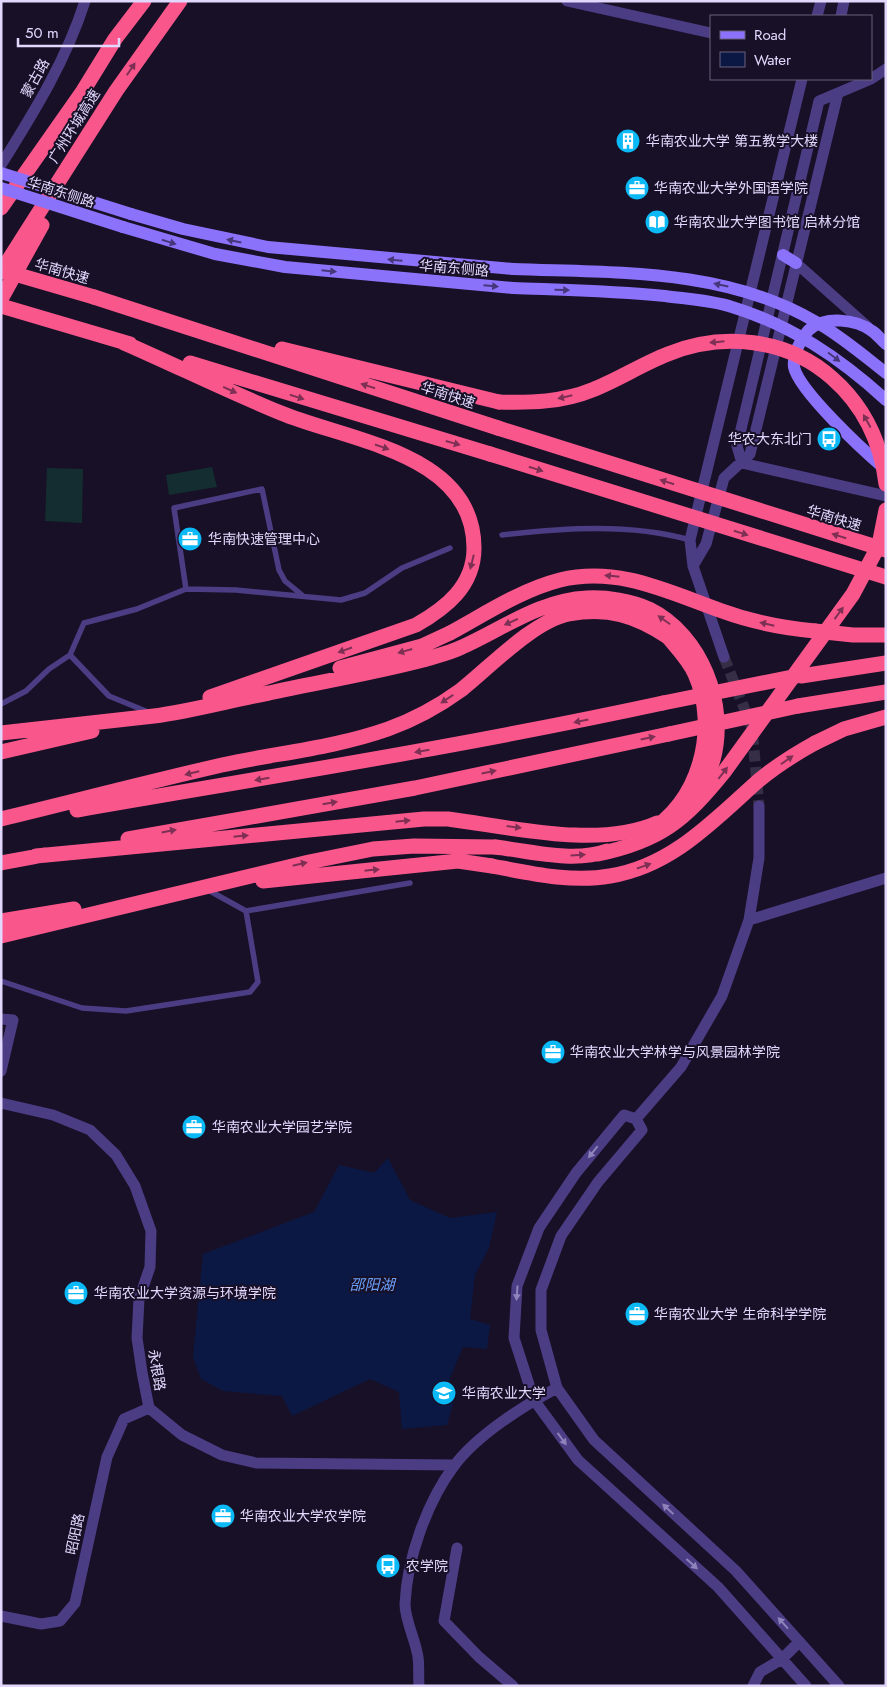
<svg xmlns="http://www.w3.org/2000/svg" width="887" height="1687" font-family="Jost,'Noto Sans SC',sans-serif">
<rect width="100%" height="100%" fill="#181027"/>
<path fill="#142d30" d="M212,467L217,487L169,495L166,475Z
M47,468L83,469L82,523L45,521Z"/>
<path fill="#0c1844" d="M388,1158L410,1200L450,1218L497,1212L489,1248L475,1275L470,1319L490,1325L487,1349L463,1347L446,1388L455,1398L447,1425L402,1429L399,1392L370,1379L292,1416L282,1396L223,1391L201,1379L193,1357L203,1254L314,1212L339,1165L374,1173Z"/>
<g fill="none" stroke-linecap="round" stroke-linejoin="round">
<path stroke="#362e47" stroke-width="11" stroke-dasharray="11 5.5" stroke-linecap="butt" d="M724,657L752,728L759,806"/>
<path stroke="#4b3d84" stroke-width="5.5" d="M502,535C563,528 630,523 690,540
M186,589L174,508L262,489L279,570L285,581L302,595
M70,655L109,696L148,712
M1,704L26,691L49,669L70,655L84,623L137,609L186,589L236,590L341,600L365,593L402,568L450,548
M208,890L246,911L410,883
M1,981L82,1008L126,1011L250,992L258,982L246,911"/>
<path stroke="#4b3d84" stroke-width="11" d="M567,1L711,33
M817,16L821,1
M841,16L844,1
M871,79L886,69
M1,165C34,112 66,61 85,1
M796,263L868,327
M742,463L737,446L819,101L871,79
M742,463L886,496
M693,566L706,544L724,478L750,454L838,93
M724,657L693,566L690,540L802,79
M749,920L886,878
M1,1019L13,1020L1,1071
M1,1103L53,1115L90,1130L116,1155L135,1186L151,1231L150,1267L139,1299L137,1338L142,1372L149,1408L182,1435L222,1455L256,1463L455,1465
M636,1119L624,1115L576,1173L539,1228L517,1286L514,1338L534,1400L578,1460L718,1587L806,1686
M636,1119L642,1130L598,1182L561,1236L541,1290V1330L557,1388L594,1440L736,1571L839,1686
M636,1119L681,1067L722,996L749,920L759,858V806
M457,1548L444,1621L479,1657L513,1686
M1,1616L41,1624L60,1621L75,1603L107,1457L124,1419L149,1408
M419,1686C418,1675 420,1662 417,1652C414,1637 405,1619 405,1604C407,1558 427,1502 454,1466C476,1436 524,1405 557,1388
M753,1686L760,1672L782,1659L799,1642"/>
<path stroke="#8b72fa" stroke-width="12" d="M131,214L183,229L268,247L513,269
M123,227L215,254L285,267L513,288
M783,255L796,263
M885,469C864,451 799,391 794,367C793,359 797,348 801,341C804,337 806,332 810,329C826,316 856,319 872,331C877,334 881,340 886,344"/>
<path stroke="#f9578b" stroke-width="15" d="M1,208L83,91L115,39L144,1
M1,272L116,91L180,1
M94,297L498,428
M1,299L42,225
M1,306L130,344
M122,342C175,365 227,391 281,413C349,441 474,453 474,548C474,586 446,608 416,625L210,697
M282,349L499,402
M190,363L490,454
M815,631L853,635H886
M340,668L422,646L450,633
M801,676L886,663
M798,706L886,692
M1,733C52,727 103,722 154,716C192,711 231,700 269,693C320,682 373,673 423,660C436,656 450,653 462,647C502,629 541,600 587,598C607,597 631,601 649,609C702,635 728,705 713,760C708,777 696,792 684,805
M815,743L844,729L886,717
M1,752L92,731
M77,810C273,776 469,745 663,703
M1,819C75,801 148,782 222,765C277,753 334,748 388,729C413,720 439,706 461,690C489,668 533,621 569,614C608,607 635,615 668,637
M128,839L415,788L669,734
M36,856L424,819H448C511,827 598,849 657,823
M1,863L44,855
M263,881L458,861L492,866
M1,921L74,909
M1,936L309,862L373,849L414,846L495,847"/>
<path stroke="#8b72fa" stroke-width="12" d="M1,173L131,214
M1,188L123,227
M513,269C615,273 725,268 816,322C841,336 863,355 886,373
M513,288C564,290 614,291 665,296C687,299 710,300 732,307C791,325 840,358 886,400"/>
<path stroke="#f9578b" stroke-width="15" d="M1,270L94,297
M499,402C530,403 563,402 592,390C618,380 642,364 668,354C722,332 787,338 832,378C864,406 881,442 886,484
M498,428L886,550
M490,454L886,577
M450,633C485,614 521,590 560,580C619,566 668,592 722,611C752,622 783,628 815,631
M663,703L797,676
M669,734L798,706
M646,833C700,804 719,728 695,674C689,660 678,649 668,637
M495,847C530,851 573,863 607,851
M598,854C661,841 685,820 724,772L853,594L879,545L886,510
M492,866C529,873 572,883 610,876C672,866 713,821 758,781C776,766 795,754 815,743"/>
</g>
<defs><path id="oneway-solid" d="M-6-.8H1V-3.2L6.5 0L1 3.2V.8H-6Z" transform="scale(1.25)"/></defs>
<g fill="#7d3054">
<use href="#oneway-solid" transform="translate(131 69) rotate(-56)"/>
<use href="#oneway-solid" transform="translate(717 342) rotate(174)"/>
<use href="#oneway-solid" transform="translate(368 386) rotate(-162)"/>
<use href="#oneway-solid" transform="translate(230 390) rotate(24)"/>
<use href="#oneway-solid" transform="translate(297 397) rotate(17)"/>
<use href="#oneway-solid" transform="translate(565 397) rotate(167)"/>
<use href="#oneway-solid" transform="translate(867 421) rotate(-119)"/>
<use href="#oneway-solid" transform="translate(453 443) rotate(16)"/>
<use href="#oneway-solid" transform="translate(382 447) rotate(19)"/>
<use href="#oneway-solid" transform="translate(536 469) rotate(18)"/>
<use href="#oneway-solid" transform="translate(667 482) rotate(-162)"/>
<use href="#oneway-solid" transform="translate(741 533) rotate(17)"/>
<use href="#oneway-solid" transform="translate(839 536) rotate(-163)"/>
<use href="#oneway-solid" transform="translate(472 562) rotate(104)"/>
<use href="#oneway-solid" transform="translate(612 576) rotate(-174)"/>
<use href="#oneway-solid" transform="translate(839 613) rotate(-54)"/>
<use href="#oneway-solid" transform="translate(664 620) rotate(-145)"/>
<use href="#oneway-solid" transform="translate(511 622) rotate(156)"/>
<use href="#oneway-solid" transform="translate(767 624) rotate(-167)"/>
<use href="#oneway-solid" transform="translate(345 650) rotate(161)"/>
<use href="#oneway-solid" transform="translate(405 651) rotate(164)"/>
<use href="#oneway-solid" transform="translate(447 699) rotate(147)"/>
<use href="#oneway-solid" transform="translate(581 721) rotate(168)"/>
<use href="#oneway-solid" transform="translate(648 738) rotate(-12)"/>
<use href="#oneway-solid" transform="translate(422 751) rotate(170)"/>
<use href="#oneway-solid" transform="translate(787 760) rotate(-35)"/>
<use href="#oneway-solid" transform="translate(489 772) rotate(-12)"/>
<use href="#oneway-solid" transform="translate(192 773) rotate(166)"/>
<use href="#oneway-solid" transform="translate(723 773) rotate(-52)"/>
<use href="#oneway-solid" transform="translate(262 779) rotate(170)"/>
<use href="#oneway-solid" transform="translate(330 803) rotate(-10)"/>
<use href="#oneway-solid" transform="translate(403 821) rotate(-6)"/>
<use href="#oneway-solid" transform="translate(514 827) rotate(7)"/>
<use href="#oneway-solid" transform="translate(169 831) rotate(-11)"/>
<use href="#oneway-solid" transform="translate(241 836) rotate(-6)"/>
<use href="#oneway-solid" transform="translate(578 855) rotate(-3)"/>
<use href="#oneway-solid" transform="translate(300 864) rotate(-13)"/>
<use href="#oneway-solid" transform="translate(644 866) rotate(-19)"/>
<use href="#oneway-solid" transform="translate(372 870) rotate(-6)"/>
</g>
<g fill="#46377b">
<use href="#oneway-solid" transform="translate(234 241) rotate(-168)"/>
<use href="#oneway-solid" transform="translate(169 242) rotate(17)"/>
<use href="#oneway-solid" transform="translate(395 260) rotate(-175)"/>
<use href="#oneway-solid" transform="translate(329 271) rotate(6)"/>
<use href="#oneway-solid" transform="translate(721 285) rotate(-168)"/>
<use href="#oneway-solid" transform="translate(491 286) rotate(5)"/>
<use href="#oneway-solid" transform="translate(562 290) rotate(2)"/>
<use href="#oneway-solid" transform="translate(834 357) rotate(37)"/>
</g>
<g fill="#8f83bb">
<use href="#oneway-solid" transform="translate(593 1152) rotate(129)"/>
<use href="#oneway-solid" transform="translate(517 1293) rotate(94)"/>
<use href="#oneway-solid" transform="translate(562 1439) rotate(54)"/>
<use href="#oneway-solid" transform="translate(668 1509) rotate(-137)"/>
<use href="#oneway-solid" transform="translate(692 1564) rotate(42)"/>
<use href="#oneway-solid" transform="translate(783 1623) rotate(-132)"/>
</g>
<defs>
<symbol id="building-disc" viewBox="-11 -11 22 22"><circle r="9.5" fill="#0bb9f6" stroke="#181027"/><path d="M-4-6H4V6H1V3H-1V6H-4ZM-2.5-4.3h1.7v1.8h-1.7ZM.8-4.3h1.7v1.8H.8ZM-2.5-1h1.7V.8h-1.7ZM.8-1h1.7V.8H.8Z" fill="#fff"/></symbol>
<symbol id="office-disc" viewBox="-11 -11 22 22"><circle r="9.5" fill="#0bb9f6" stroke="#181027"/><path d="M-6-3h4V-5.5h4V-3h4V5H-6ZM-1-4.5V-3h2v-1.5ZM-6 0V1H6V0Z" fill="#fff"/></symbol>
<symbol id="library-disc" viewBox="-11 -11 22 22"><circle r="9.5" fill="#0bb9f6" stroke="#181027"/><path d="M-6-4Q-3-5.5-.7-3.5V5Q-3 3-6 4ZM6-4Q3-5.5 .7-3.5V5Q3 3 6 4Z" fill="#fff"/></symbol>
<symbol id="bus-disc" viewBox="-11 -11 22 22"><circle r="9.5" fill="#0bb9f6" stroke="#181027"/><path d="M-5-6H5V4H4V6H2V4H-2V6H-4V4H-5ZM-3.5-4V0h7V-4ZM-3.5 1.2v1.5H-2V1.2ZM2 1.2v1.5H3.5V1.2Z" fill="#fff"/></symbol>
<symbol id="university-disc" viewBox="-11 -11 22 22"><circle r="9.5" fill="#0bb9f6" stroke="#181027"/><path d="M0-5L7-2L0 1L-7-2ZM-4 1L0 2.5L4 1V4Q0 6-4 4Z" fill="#fff"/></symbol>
</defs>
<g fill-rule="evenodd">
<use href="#building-disc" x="614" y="127" width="28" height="28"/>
<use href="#office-disc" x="623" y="174" width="28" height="28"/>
<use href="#library-disc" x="643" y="208" width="28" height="28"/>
<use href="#bus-disc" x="815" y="425" width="28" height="28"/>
<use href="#office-disc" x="176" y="525" width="28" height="28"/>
<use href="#office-disc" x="539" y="1038" width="28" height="28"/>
<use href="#office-disc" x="180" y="1113" width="28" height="28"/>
<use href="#office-disc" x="62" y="1279" width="28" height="28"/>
<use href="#office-disc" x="623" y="1300" width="28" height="28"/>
<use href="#university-disc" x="430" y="1379" width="28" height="28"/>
<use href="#office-disc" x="209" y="1502" width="28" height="28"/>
<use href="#bus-disc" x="374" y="1552" width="28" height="28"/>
</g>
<g text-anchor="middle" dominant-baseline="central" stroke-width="4" stroke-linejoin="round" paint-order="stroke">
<g font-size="14" fill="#e2d8fe" stroke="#181027">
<text transform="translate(35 78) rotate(-61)">蒙古路</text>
<text transform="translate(74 126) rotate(-58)">广州环城高速</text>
<text transform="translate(61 192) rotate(18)">华南东侧路</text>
<text transform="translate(454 268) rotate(5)">华南东侧路</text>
<text transform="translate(62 271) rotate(16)">华南快速</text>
<text transform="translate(448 395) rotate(18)">华南快速</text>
<text transform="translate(834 518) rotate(17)">华南快速</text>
<text transform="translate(157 1370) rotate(80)">永根路</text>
<text transform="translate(75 1534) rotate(-78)">昭阳路</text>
</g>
<g font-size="14" fill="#e2d8fe" stroke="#181027" text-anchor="start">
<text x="646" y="141">华南农业大学 第五教学大楼</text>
<text x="654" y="188">华南农业大学外国语学院</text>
<text x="674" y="222">华南农业大学图书馆 启林分馆</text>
<text x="812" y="439" text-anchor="end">华农大东北门</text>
<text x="208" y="539">华南快速管理中心</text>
<text x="570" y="1052">华南农业大学林学与风景园林学院</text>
<text x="212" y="1127">华南农业大学园艺学院</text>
<text x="94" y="1293">华南农业大学资源与环境学院</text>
<text x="654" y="1314">华南农业大学 生命科学学院</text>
<text x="462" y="1393">华南农业大学</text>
<text x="240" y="1516">华南农业大学农学院</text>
<text x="406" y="1566">农学院</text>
</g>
<g font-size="15" font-style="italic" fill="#6aa0fa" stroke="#181027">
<text x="372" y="1285">邵阳湖</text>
</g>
</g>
<rect width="887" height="1687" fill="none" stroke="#e2d8fe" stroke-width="5"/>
<rect x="710" y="15" width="162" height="65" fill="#181027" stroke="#69607d"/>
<rect x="720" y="31" width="25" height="8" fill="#8b72fa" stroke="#69607d"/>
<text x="754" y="40" font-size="15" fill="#e2d8fe">Road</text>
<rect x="720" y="52" width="25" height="15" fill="#0c1844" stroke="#69607d"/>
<text x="754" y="65" font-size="15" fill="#e2d8fe">Water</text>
<path d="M18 38v8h101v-8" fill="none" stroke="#e2d8fe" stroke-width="2.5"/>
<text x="25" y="38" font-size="15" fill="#e2d8fe" stroke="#181027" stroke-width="4" paint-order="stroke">50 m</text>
</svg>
